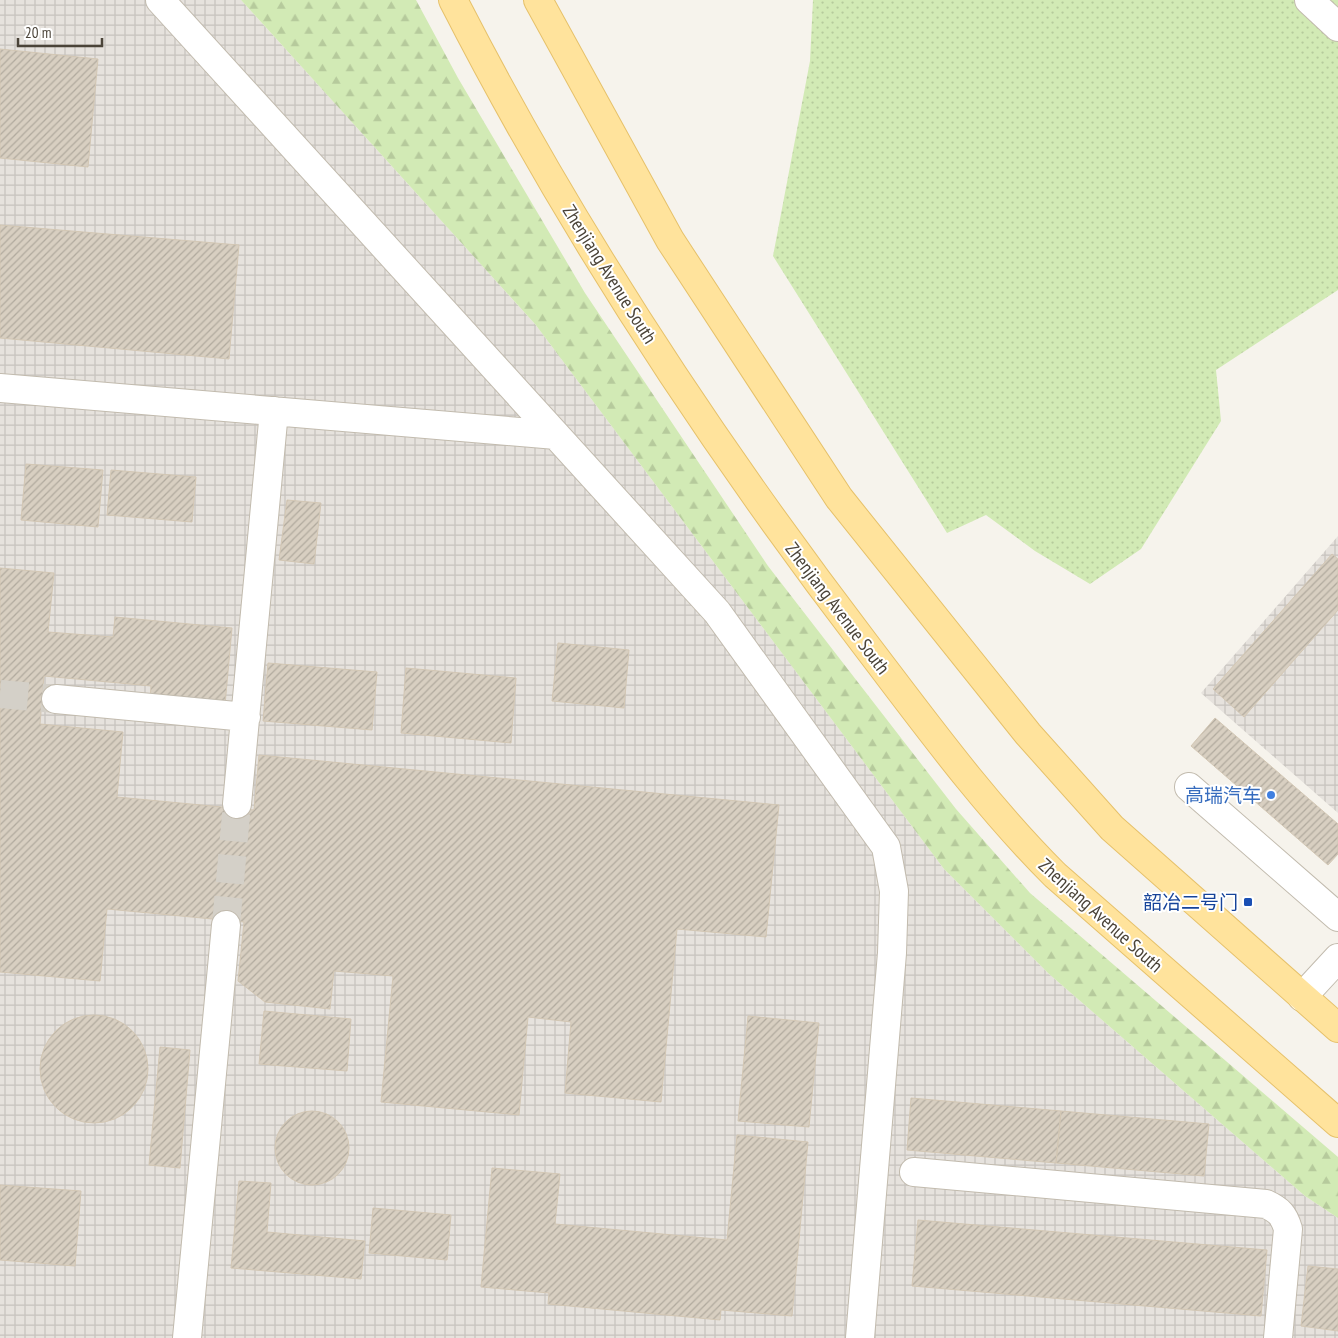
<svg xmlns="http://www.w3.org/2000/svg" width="1338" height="1338" font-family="'PT Sans Narrow','Noto Sans SC',sans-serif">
<defs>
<pattern id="industrial-grid" width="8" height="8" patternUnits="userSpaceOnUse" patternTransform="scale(1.25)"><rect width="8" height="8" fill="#e6e2dd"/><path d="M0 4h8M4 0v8" fill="none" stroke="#c7c3be"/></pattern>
<pattern id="grass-dots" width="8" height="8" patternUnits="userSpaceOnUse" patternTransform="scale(1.25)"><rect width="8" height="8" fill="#d2eab5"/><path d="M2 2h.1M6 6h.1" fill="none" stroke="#b6ca9c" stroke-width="1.8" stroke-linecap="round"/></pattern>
<pattern id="forest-firs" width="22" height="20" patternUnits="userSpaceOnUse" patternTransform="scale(1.25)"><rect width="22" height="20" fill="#d2eab5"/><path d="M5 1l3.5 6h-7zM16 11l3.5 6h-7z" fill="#b6ca9c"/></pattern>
<pattern id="building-hatch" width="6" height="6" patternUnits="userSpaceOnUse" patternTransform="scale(1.25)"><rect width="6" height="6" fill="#d8cfc1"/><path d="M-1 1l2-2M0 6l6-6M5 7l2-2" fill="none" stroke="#b1aa9e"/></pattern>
</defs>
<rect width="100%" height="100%" fill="#f6f3ec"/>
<path fill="url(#industrial-grid)" d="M0,0H241L535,324L944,869L1049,974L1305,1196L1338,1218V1338H0Z
M1338,536V813L1201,693Z"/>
<path fill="url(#grass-dots)" d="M813,0H1338V290L1216,370L1221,421L1141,549L1090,584L1035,551L986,515L947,533L773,256L810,61Z"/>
<path fill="url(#forest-firs)" d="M241,0H416L458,78L585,293L768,566L956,809L1030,893L1338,1157V1218L1305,1196L1049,974L944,869L535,324Z"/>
<path fill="url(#building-hatch)" stroke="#d3c7b4" d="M0,49L98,59L88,167L0,158Z
M0,225L239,245L229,359L0,338Z
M26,464L103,470L98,527L21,520Z
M111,470L196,477L192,522L107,515Z
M287,500L321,503L314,564L279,560Z
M1332,554L1338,559V610L1244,717L1213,689Z
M0,568L54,573L48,632L113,637L115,617L232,628L225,705L150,699L151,686L44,676L40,724L123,732L117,797L254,810L259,755L779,805L766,937L677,929L661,1102L565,1093L571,1022L528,1017L519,1115L381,1102L393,976L334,971L330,1009L265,1002L238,981L244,922L107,909L100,981L0,972Z
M558,643L629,650L624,708L552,701Z
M268,663L377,672L372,730L263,721Z
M406,668L516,678L511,743L401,733Z
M1215,718L1338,824V854L1328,865L1191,746Z
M264,1011L351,1019L347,1071L259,1064Z
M40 1069a54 54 0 1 1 108 0a54 54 0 1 1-108 0Z
M748,1016L819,1023L809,1127L738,1121Z
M160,1047L190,1050L180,1168L149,1165Z
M911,1098L1061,1111L1056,1163L907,1150Z
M1061,1111L1209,1124L1204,1176L1056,1163Z
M275 1148a37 37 0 1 1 74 0a37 37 0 1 1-74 0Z
M737,1135L808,1142L792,1316L721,1310L720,1320L548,1304L549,1293L481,1287L492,1168L560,1174L555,1224L727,1240Z
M239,1181L271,1183L267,1232L365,1241L361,1279L231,1268Z
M0,1185L81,1191L75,1266L0,1260Z
M373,1208L451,1215L447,1260L369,1253Z
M918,1220L1267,1250L1261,1316L912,1286Z
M1308,1266L1338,1269V1331L1301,1326Z"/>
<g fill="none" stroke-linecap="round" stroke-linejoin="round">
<path stroke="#d4d0c8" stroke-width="28" stroke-dasharray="28 14" stroke-linecap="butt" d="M0,694L56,699
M226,925L237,804"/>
<defs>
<path id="minor" d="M160,0L717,612L886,847L894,891L892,953L860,1338
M1309,0L1338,27
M0,388L556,435
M56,699L246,717
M1189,787L1338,917
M237,804L274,411
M1302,997L1338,958
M914,1172L1266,1204C1279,1210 1284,1215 1288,1229L1278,1338
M187,1338L226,925"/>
<path id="major" d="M453,0C569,227 710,441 865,644C926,724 984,804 1055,875L1338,1123
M538,0L670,240L839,498L1028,734L1112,828L1338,1028"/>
</defs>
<use href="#minor" stroke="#c2bbae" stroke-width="30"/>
<use href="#major" stroke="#e6c16a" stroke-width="30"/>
<use href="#minor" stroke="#fff" stroke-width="28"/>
<use href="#major" stroke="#ffe39c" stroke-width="28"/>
</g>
<circle fill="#3f7fe0" stroke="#fff" stroke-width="2" cx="1271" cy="795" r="5"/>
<rect fill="#1a4fb4" stroke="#fff" stroke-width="2" x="1243" y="897" width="10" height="10" rx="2.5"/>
<g text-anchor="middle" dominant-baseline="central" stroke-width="4" stroke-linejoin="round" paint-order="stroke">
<g font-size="19" fill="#4b4439" stroke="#fff">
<text transform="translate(610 274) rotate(58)">Zhenjiang Avenue South</text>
<text transform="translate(838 608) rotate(53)">Zhenjiang Avenue South</text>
<text transform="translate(1101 915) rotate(42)">Zhenjiang Avenue South</text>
</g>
<g font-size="19" fill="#366cbe" stroke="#fff" text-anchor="end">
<text x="1261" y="795">高瑞汽车</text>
</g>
<g font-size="19" fill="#164399" stroke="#fff" text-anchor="end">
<text x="1238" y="902">韶冶二号门</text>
</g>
</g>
<path d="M18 38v8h84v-8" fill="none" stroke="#4b4439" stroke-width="2.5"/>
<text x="25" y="38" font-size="15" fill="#4b4439" stroke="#ffffff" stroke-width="4" paint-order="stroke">20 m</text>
</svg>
